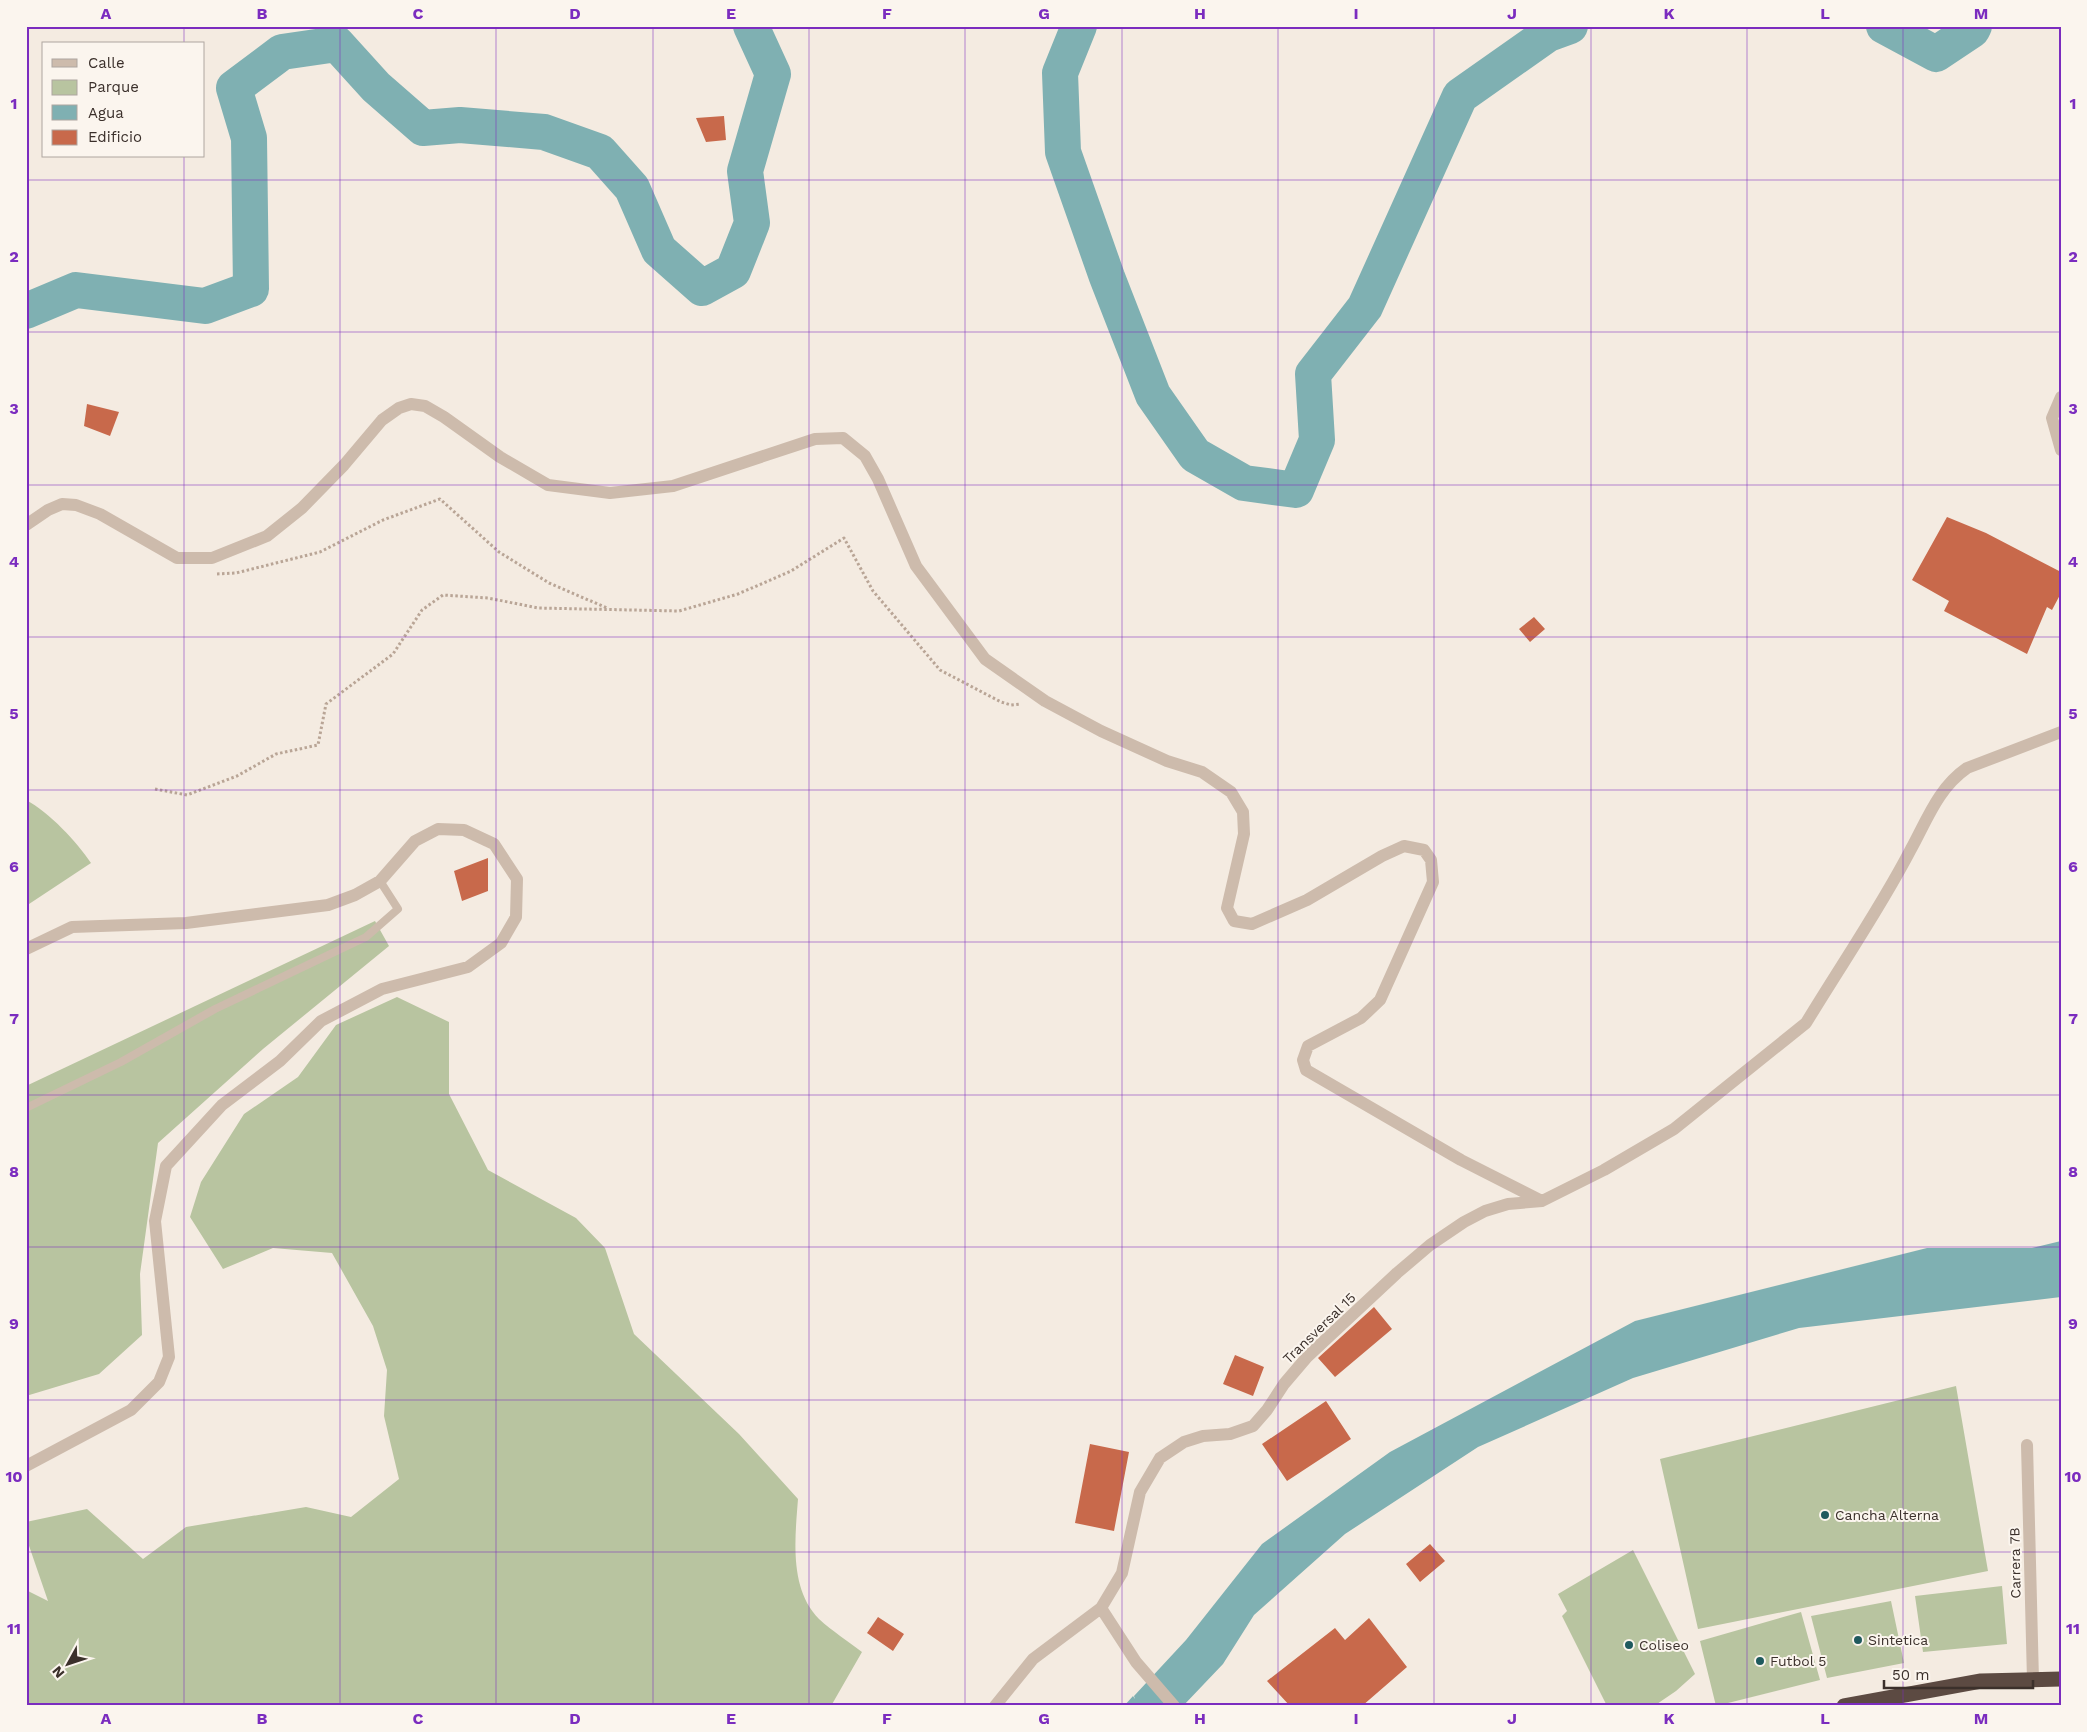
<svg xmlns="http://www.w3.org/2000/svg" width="2087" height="1732" font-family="'Work Sans',sans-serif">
<rect width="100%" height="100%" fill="#f4ebe1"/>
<path fill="#b8c4a0" d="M26,800C49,812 77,842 91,863L26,906Z
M375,921L389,946L263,1049L158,1143L140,1274L142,1335L99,1374L26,1396V1086Z
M397,997L449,1022V1094L488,1170L576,1218L605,1248L634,1334L739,1434L798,1499C795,1538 789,1589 819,1619C832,1631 848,1641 862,1652L831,1706H26V1590L48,1601L26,1537V1522L87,1509L143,1559L186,1527L306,1507L351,1517L399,1479L384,1416L387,1370L373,1326L332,1253L273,1248L223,1269L190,1217L201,1182L244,1114L298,1077L336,1025Z
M1956,1386L1988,1571L1698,1629L1660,1459Z
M1633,1550L1695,1674L1676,1691L1654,1706H1607L1562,1616L1567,1611L1558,1594Z
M2002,1586L2007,1644L1923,1652L1915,1596Z
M1891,1601L1904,1663L1827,1678L1811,1616Z
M1801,1612L1820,1680L1716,1706L1700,1641Z"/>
<path fill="#7fb0b2" d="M2061,1241V1297L1799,1328L1633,1378L1478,1447L1345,1534L1254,1615L1223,1664L1183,1706H1124L1133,1696L1135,1699L1134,1696L1186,1640L1262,1544L1390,1452L1635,1321L1927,1248H2032Z"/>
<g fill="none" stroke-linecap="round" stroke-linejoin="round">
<path stroke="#7fb0b2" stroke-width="36" d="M1079,26L1060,73L1063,152L1107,277L1153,395L1195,455L1244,483L1296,490L1317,440L1313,374L1365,307L1460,96L1548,34L1570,26
M1884,26L1936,54L1972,30L1974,26
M26,311L76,290L205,306L251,289L249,138L234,88L282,52L337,44L376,87L423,128L460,125L544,132L600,152L632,188L659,250L702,288L733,271L752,223L745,171L773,74L751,26"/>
</g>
<path fill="#c8694b" d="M724,116L726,140L706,142L696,118Z
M87,404L119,412L110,436L84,426Z
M1947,517L1986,533L2061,572V593L2052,610L2047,607L2027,654L1944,611L1949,601L1912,580Z
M1534,617L1545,629L1530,642L1519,629Z
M488,858V891L462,901L454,871Z
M1374,1307L1392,1329L1335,1377L1318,1358Z
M1235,1355L1264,1367L1253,1396L1223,1384Z
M1326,1401L1351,1439L1287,1481L1262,1444Z
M1090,1444L1129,1452L1114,1531L1075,1523Z
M1430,1544L1445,1561L1420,1582L1406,1564Z
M878,1617L904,1634L893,1651L867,1633Z
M1369,1618L1407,1667L1362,1706H1290L1267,1681L1335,1628L1345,1640Z"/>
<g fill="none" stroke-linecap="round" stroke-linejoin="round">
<path stroke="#b9a596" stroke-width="3" stroke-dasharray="2.5 2.5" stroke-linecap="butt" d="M217,574L236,573L320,552L383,520L440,499L499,552L549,583L607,608
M155,789L187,795L237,776L276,754L318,745L326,704L393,654L422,610L443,595L488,598L538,608L679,611L738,594L791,571L844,538L873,591L940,670L1001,702L1011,705L1020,704"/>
<path stroke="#cdbbac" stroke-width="8" d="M26,1108L121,1062L215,1009L366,937L398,909L380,881"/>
<path stroke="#cdbbac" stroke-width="12" d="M2061,397L2052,418L2061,450
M26,525L48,510L62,504L76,505L100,514L177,558H212L267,536L302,508L344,465L382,420L399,408L411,404L425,406L444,417L500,457L548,485L610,493L673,486L815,439L843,438L865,456L878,479L916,566L985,659L1045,701L1101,731L1167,761L1202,772L1231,792L1243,812L1244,834L1227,908L1234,921L1252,924L1307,900L1382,856L1404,846L1424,850L1431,860L1433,882L1380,1000L1361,1018L1308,1046L1303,1060L1306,1070L1461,1160L1542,1201
M26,949L72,927L186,923L328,905L355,895L380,881L415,841L438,829L464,830L494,844L517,879L516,917L501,943L468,967L382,989L321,1021L280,1061L222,1105L166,1166L155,1221L169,1357L159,1382L131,1410L26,1466
M2027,1445L2033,1680
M1101,1608L1136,1662L1174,1706
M995,1706L1033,1659L1101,1608L1122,1573L1140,1492L1160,1458L1184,1442L1203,1436L1230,1434L1253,1426L1267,1410L1284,1384L1307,1357L1397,1273L1430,1245L1464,1222L1485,1211L1508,1204L1542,1201L1604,1170L1674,1129L1806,1023C1841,965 1880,909 1911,849C1927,820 1938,788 1967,768L2061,732"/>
<path stroke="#5c4a42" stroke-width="15" d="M1844,1706L1981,1681L2061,1679"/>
</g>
<path fill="none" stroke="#7b2cbf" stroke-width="1" stroke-opacity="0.55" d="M184,26V44M340,26V1706M496,26V1706M653,26V1706M809,26V1706M965,26V1706M1122,26V1706M1278,26V1706M1434,26V1706M1591,26V1706M1747,26V1706M1903,26V1706M184,156V1706M26,180H2061M26,332H2061M26,485H2061M26,637H2061M26,790H2061M26,942H2061M26,1095H2061M26,1247H2061M26,1400H2061M26,1552H2061"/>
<g fill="#1f5a5e" stroke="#fbf5ee" stroke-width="2">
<circle cx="1825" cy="1515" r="5"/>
<circle cx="1858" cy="1640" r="5"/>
<circle cx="1629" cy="1645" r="5"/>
<circle cx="1760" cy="1661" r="5"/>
</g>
<g text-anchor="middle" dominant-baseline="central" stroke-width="4" stroke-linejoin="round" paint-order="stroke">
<g font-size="14" fill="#3b302b" stroke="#fbf5ee">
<text transform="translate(1319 1328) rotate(-44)">Transversal 15</text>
<text transform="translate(2015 1563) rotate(-91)">Carrera 7B</text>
</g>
<g font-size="14" fill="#3b302b" stroke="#fbf5ee" text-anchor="start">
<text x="1835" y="1515">Cancha Alterna</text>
<text x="1868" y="1640">Sintetica</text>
<text x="1639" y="1645">Coliseo</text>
<text x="1770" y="1661">Futbol 5</text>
</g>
</g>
<rect width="2087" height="1732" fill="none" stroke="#fbf5ee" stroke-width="55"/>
<rect x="42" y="42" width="162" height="115" fill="#fbf5ee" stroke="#aea6a0"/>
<rect x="52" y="59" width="25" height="8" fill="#cdbbac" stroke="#aea6a0"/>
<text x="88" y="68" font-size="15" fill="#3b302b">Calle</text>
<rect x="52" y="80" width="25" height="15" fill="#b8c4a0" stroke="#aea6a0"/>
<text x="88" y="92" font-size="15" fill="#3b302b">Parque</text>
<rect x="52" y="105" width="25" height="15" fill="#7fb0b2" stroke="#aea6a0"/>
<text x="88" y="118" font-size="15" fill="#3b302b">Agua</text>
<rect x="52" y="130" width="25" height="15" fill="#c8694b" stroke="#aea6a0"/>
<text x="88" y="142" font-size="15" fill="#3b302b">Edificio</text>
<g transform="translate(68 1664) rotate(230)" stroke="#fbf5ee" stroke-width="4" paint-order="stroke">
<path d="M0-4L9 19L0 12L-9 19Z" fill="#3b302b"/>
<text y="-8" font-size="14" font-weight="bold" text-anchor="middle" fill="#3b302b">N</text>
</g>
<path d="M1884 1680v8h149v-8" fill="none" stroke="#3b302b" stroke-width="2.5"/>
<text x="1892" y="1680" font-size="15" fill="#3b302b" stroke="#fbf5ee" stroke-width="4" paint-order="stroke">50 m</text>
<rect x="28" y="28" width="2032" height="1676" fill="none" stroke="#7b2cbf" stroke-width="2"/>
<g font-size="16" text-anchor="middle" font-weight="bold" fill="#7b2cbf">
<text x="106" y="19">A</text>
<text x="262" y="19">B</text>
<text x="418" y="19">C</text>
<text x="575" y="19">D</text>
<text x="731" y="19">E</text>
<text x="887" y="19">F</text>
<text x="1044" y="19">G</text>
<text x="1200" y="19">H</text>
<text x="1356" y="19">I</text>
<text x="1512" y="19">J</text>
<text x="1669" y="19">K</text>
<text x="1825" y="19">L</text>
<text x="1981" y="19">M</text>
<text x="14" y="109">1</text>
<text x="2073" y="109">1</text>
<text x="14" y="262">2</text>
<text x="2073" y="262">2</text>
<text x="14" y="414">3</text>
<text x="2073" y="414">3</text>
<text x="14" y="567">4</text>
<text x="2073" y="567">4</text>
<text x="14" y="719">5</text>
<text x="2073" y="719">5</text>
<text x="14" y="872">6</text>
<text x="2073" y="872">6</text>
<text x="14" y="1024">7</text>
<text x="2073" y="1024">7</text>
<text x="14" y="1177">8</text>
<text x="2073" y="1177">8</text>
<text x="14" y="1329">9</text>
<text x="2073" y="1329">9</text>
<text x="14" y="1482">10</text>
<text x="2073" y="1482">10</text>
<text x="14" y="1634">11</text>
<text x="2073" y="1634">11</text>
<text x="106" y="1724">A</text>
<text x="262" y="1724">B</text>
<text x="418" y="1724">C</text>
<text x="575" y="1724">D</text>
<text x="731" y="1724">E</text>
<text x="887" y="1724">F</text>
<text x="1044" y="1724">G</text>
<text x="1200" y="1724">H</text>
<text x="1356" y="1724">I</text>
<text x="1512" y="1724">J</text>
<text x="1669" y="1724">K</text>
<text x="1825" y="1724">L</text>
<text x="1981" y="1724">M</text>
</g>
</svg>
